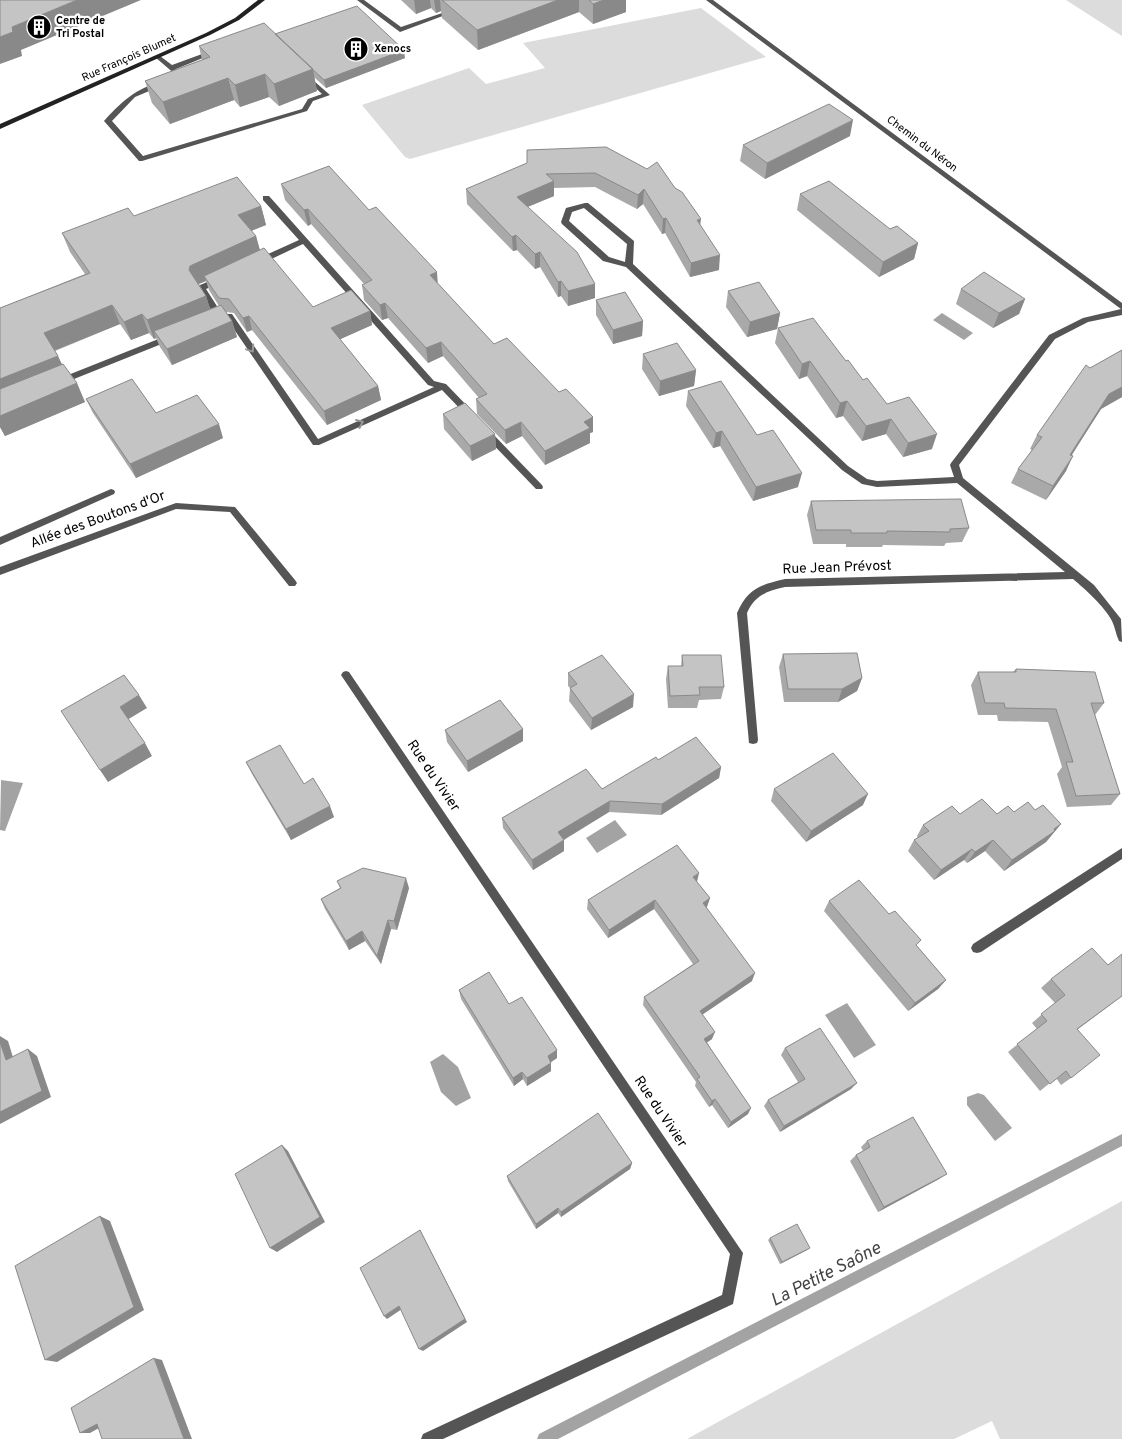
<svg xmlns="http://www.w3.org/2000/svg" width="1122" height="1439" font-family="Overpass,sans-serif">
<rect width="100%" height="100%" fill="#fff"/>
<path fill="#dcdcdc" d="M1066,0H1122V36Z
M701,8L766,57L410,159L405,157L362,105L469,68L486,84L545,68L523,43Z
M1122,1201V1439H1000L992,1421L954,1439H687Z"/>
<path fill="#a3a3a3" d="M942,313L973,333L964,340L933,320Z
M1,780L23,783L5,831L0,830Z
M615,820L627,835L597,853L586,838Z
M847,1003L876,1045L854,1058L825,1015Z
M443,1054L458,1067L471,1098L456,1106L441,1092L430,1062Z
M978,1093L984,1095L1012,1128L995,1141L967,1105V1097Z"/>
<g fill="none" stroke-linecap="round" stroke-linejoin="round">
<path fill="#a3a3a3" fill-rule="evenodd" d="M1122,1134V1146L558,1439H537L539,1434Z"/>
<path fill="#555" fill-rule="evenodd" d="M357,0H364L401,27L451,10L456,11L400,32Z
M213,50L216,52L215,53L176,69L184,76L177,79L174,77L176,75L155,57L160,56L172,65Z
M306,74L330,95L313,101L307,111L142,161H139L104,121C117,106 141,83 161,84V86L135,97L112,121L143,156L302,109L308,99L322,94L304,77V75Z
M111,489L114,490L115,492L114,494L0,545V537Z
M176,503L235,507L295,580L297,583L295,586H289L230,512L176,509L0,575V567Z"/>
<path fill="#555" fill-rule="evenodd" d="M706,0H713L1122,303V315L1088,322L1055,339L959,465L963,478L1094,585L1121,619L1122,642L1119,641C1116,635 1115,627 1112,621C1105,607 1085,589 1073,579L785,587C767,591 755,595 747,613L758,740L757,743L753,744L749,743L737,613C748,588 760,585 785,579L1065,572L957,483L877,487L862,484L842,470L626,267L603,261L562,224L561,222L566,208L585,203H588L634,241L633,264L848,466L867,479L877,481L954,477L950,465L951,463L1049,335L1083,318L1121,309ZM584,208L627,244L625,262L609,257L569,221L572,212Z
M263,196H269L434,381L446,384L473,412V416H467L442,390L319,445H313L227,319L214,320L213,318L215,316L197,288L198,286L216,278H222V282L206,289L222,314H232L318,439L434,387L428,385L303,244L263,263H257V259L299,240L263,200Z
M171,334L174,335V339L64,383L61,384L57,381L58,379Z
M486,429L489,430L542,485L543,487L542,489H536L483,434L482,432L483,430Z
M346,671L349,672L743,1253L733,1304L443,1439H421L423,1434L722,1295L730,1254L343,678L341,675L343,672Z
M1122,848V859L981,952L977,953L973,952L971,948L973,944Z"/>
<path fill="#222" fill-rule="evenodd" d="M258,0H265L239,20L210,35L0,129V124L206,33L235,18Z"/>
</g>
<path fill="#a9a9a9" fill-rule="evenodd" d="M401,0H626V12L593,24L579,12L478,50L442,18L441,11L436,13L431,8L416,14Z
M199,46L405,58L326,88L314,77L317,91L279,106L269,97L240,107L234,100L170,124L152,103L145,81L202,60Z
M850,136L765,179L740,161L743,145Z
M606,147L700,226L719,270L690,277L665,233L662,234L643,204L637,209L595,187L554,188V196L528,207L595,298L568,306L561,296L558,297L540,267L535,269L517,250L513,251L467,204L466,189Z
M281,184L438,284L494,344L593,417V432L590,433V443L545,465L522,436L506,444L477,414L476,399L479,398L443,356L428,363L388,318L382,320L364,300L362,285L364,284L311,224L308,226L285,200Z
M800,194L890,229L918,243L914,259L879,277L797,210Z
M261,206L266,225L251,231L256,236L260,250L313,307L370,311L372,325L340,339L378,386L381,400L327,425L252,330L247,332L234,313L226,312L232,321L237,337L172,365L160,347L156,338L154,339L149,333L131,340L120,324L55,351L62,364L85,402L5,436L0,427V308L85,274L70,252L62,233L134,216ZM206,281L209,290L219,306L210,309L206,296L199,284Z
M961,289L1025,299L1019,314L993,328L956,304Z
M728,291L780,313L777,329L747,337L726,307Z
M596,300L643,321L642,336L613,344L596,315Z
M778,328L846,361L863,380L932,449L903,457L886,434L862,441L843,416L836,418L807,376L799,379L775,343Z
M1122,350V397L1101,409L1071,455L1066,471L1046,500L1011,483L1018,469L1032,450L1030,449L1037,435L1090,368Z
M643,354L696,370L694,386L659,396L642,369Z
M688,391L757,435L798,487L753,501L720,446L713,448L686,406Z
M86,399L156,413L223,438L136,478L93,413Z
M443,414L495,434L496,449L472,461L444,429Z
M811,501L969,528L962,542L946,543L944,546L883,545L882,547H846V544H813L807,515Z
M783,654L862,678L857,691L838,702H784L779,667Z
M682,655L724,687L721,699L699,700L697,708H668L666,679L668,666H681Z
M1016,669L1104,703L1095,715L1120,794L1111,805L1067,807L1057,774L1062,767L1048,722L998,721L997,715H978L971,685L978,672H1013Z
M568,673L633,707L591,730L569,701L570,688L568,686Z
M523,729V741L468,772L447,742L445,730Z
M658,760L721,767L719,778L661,815L609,812L564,840V851L533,870L503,828L502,818L602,789Z
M246,762L304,784L334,817L291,840L252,774Z
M774,789L863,805L806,842L771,801Z
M1035,810L1061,824L1046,842L1004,871L985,851L967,863L964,860L934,880L908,851L914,840L918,838L917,836L923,825L960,814H997Z
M337,881L409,888L397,930L391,929L381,964L365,941L349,950L325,909L321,899L340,888Z
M697,882L710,898L706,907L752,981L702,1015L712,1039L707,1042L748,1114L728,1128L712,1105L709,1107L695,1086L696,1082L643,1005L644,997L693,964L654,909L608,938L587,909L588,900Z
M829,901L917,946L946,980L938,989L908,1011L824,911Z
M1051,979L1122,996L1077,1030L1071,1078L1061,1085L1056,1078L1040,1091L1008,1052L1037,1029L1032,1023L1055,1003L1041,988Z
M459,990L509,1004L557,1050V1058L551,1062V1071L527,1086L523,1079L514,1086L461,999Z
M785,1048L851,1089L780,1132L764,1106L768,1100L798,1082L781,1055Z
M867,1141L939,1179L878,1212L850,1161L856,1155L863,1151L861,1147Z
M632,1163L630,1169L561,1217L558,1213L536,1229L508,1181L507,1176Z
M770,1238L807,1250L780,1264L768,1240Z"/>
<path fill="#898989" d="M77,0H141L21,50L22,56L0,64V37L12,27Z
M414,0H430L431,8L416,14Z
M434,0H440L441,11L436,13Z
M558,0H579V12L478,50L477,30Z
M604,0H626V12L593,24V4Z
M404,50L405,58L326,88L324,80Z
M313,69L317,91L279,106L274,84Z
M265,74L269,97L240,107L235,85Z
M228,78L234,100L170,124L163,102Z
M853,120L850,136L765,179L767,163Z
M554,181V196L517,211V197Z
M644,189L643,204L637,209L638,195Z
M261,206L266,225L243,234L238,215Z
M308,209L311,224L308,226L304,210Z
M666,218L665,233L662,234L663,219Z
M701,219L699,234L697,220Z
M516,235L517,250L513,251L512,237Z
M256,236L261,255L204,276L206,281L196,285L189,270L190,266Z
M918,243L914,259L879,277L883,262Z
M540,252V267L535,269V254Z
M720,255L719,270L690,277L691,263Z
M437,272L438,287L430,275Z
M561,281V296L558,297V282Z
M595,284V298L568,306V291Z
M206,296L212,315L154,331L156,338L154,339L147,320Z
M1025,299L1019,314L993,328L999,313Z
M385,303L388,318L382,320L380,305Z
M112,305L120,324L53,351L44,333Z
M370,311L372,325L334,342L331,328Z
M780,313L777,329L747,337L750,322Z
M142,314L149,333L131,340L124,322Z
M249,316L252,330L247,332L243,318Z
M232,321L237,337L172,365L167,349Z
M643,321L642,336L613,344V330Z
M441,342L443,356L428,363L426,348Z
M58,356L66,374L0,401V379Z
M810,361L807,376L799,379L802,364Z
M696,370L694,386L659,396L660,381Z
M77,383L85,402L5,436L0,427V416Z
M378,386L381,400L327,425L324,411Z
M1122,387V397L1101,409L1063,469L1070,455L1109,394Z
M847,401L843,416L836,418L840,403Z
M593,417V432L590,433V443L545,465V451L584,422Z
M891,419L886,434L862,441L866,426Z
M521,422L522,436L506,444L505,430Z
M219,424L223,438L136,478L130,464Z
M722,431L720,446L713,448L716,433Z
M495,434L496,449L472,461L470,446Z
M937,434L932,449L903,457L908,443Z
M1073,456L1066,471L1046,500L1053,486Z
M802,473L798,487L753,501L756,487Z
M862,678L857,691L838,702L842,689Z
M634,694L633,707L591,730L592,718Z
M139,695L147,708L127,720L120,707Z
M523,729V741L468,772L467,761Z
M145,743L152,756L108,782L100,770Z
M721,767L719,778L661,815L662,804Z
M868,794L863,805L806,842L811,831Z
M610,801L609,812L558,843V832Z
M330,806L334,817L291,840L286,829Z
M1061,824L1046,842L1004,871L1012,860Z
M564,840V851L533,870L532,860Z
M993,840L985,851L967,863L975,852Z
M972,849L964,860L934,880L941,870Z
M699,873L697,882L693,877Z
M406,878L409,888L397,930L394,921Z
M710,898L707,907L701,911L703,903Z
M655,900L654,909L608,938L609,930Z
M388,920L391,929L381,964L377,956Z
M362,931L365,941L349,950L346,941Z
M755,973L752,981L697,1018L700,1011Z
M946,980L938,989L908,1011L915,1003Z
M715,1032L712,1039L702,1046L704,1039Z
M0,1036L8,1041L16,1067L6,1060L0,1042Z
M28,1049L37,1056L51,1097L0,1124V1112Z
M557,1050V1058L548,1064V1056Z
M551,1063V1071L527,1086V1078Z
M522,1072L523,1079L514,1086L513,1078Z
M857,1083L851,1089L780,1132L784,1126Z
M715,1099L712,1105L709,1107L712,1101Z
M751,1108L748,1114L728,1128L731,1122Z
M282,1145L288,1151L325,1222L277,1252L270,1248Z
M632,1163L630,1169L561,1217V1212Z
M947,1174L939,1179L878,1212L884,1207Z
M558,1208V1213L536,1229V1224Z
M100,1216L110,1221L144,1310L57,1362L45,1360Z
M420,1230L467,1322L423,1351L419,1349Z
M810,1248L807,1250L780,1264L782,1262Z
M399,1306L402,1309L387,1319L384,1316Z
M154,1358L162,1360L192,1439H184Z
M97,1424H106L90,1433H80Z"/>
<path fill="#c4c4c4" stroke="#898989" d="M0,0H77L12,27L13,32L0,37Z
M442,0H558L477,30Z
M589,0H604L593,4Z
M357,6L404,50L324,80L275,34Z
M264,23L313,69L274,84L265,74L235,85L228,78L163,102L145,81L210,57L199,46Z
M829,104L853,120L767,163L743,145Z
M606,147L647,169L657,162L675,188L682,192L701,219L697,220L720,255L691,263L666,218L663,219L644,189L638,195L595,173L546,174L554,181L517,197L577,252L595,284L568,291L561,281L558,282L540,252L535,254L516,235L512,237L466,189L527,163V150Z
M329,166L369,210L376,207L437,272L430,275L494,344L507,338L559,392L566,389L593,417L584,422L590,428L545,451L521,422L505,430L476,399L487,394L441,342L426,348L385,303L380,305L362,285L372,280L308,209L304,210L281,184Z
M237,177L261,206L238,215L256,236L190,266L189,270L206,296L147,320L142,314L124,322L112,305L44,333L58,356L0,379V308L90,273L62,233L128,208L134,216Z
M829,181L890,229L897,226L918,243L883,262L800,194Z
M264,248L313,307L351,290L370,311L331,328L378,386L324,411L249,316L243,318L229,299L219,298L204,276Z
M984,272L1025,299L999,313L961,289Z
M759,282L780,313L750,322L728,291Z
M625,292L643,321L613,330L596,300Z
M221,305L232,321L167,349L154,331Z
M813,318L846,361L848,360L863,380L867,378L887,404L909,397L937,434L908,443L891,419L866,426L847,401L840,403L810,361L802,364L778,328Z
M677,343L696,370L660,381L643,354Z
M1122,350V387L1109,394L1070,455L1073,456L1053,486L1018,469L1042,437L1037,435L1086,365L1090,368Z
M63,364L77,383L0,416V389Z
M132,379L156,413L197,395L219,424L130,464L86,399Z
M721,381L757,435L773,430L802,473L756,487L722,431L716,433L688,391Z
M465,403L495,434L470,446L443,414Z
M961,499L969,528L950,529V532L887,531V533H851V530H816L811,501Z
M857,653L862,678L842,689H788L783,654Z
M602,655L634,694L592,718L570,688L577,684L568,673Z
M682,655H721L724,687H699L700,695L670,696L668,666H683Z
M1016,669L1095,672L1104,703H1091L1120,794L1076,796L1066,762H1073L1056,709L1005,708L1004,703H985L978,672H1016Z
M124,675L139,695L120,707L145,743L100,770L61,711Z
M500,700L523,729L467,761L445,730Z
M696,737L721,767L662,804L610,801L558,832L564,840L532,860L502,818L586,769L602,789L656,757L658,760Z
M280,745L304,784L313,778L330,806L286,829L246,762Z
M833,753L868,794L811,831L774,789Z
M982,799L997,814L1008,806L1014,812L1028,802L1035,810L1043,805L1061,824L1054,829L1055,831L1012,860L993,840L975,852L972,849L941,870L914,840L929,831L923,825L952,806L960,814Z
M677,845L699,873L693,877L710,898L703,903L755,973L700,1011L715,1032L704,1039L751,1108L731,1122L715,1099L712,1101L697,1079L700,1077L644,997L699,961L655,900L609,930L588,900Z
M363,868L406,878L394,921L388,920L377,956L362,931L346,941L321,899L341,888L337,881Z
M859,880L889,914L895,911L921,940L916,945L946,980L915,1003L829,901Z
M1092,948L1108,965L1122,954V996L1077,1029L1100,1055L1071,1078L1066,1071L1050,1084L1017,1044L1047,1021L1041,1014L1065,995L1051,979Z
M489,972L509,1004L522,997L557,1050L548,1056L551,1063L527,1078L522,1072L513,1078L459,990Z
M820,1028L857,1083L784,1126L768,1100L805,1079L785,1048Z
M0,1042L6,1060L28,1049L42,1091L0,1112Z
M598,1113L632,1163L561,1212L558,1208L536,1224L507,1176Z
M913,1117L947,1174L884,1207L856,1155L870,1147L867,1141Z
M282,1145L320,1217L270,1248L235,1174Z
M100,1216L134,1307L45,1360L15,1266Z
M797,1224L810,1248L782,1262L770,1238Z
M420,1230L465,1319L419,1349L399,1306L384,1316L360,1268Z
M154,1358L184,1439H102L97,1424L80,1433L71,1408Z"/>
<defs><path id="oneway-chevron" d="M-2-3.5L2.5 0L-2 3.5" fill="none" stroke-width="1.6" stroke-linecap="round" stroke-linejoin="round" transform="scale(1.25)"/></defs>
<g stroke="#999">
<use href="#oneway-chevron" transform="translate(251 349) rotate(56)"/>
<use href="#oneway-chevron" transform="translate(360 423) rotate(-24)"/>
</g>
<defs>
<symbol id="building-disc" viewBox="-11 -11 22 22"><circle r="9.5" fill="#000" stroke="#fff"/><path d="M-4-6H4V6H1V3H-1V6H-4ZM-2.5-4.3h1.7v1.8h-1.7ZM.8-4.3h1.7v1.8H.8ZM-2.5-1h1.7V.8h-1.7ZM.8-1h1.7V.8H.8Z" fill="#fff"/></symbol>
</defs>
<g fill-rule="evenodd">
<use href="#building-disc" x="25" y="13" width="28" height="28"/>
<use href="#building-disc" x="342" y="35" width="28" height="28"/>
</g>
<g text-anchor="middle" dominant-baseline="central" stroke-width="4.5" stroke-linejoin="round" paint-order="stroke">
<g font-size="11" font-weight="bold" fill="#000" stroke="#fff" text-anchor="start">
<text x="56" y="21">Centre de<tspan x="56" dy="13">Tri Postal</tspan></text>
<text x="374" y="49">Xenocs</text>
</g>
<g font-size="11" fill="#000" stroke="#fff">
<text transform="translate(129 58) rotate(-24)">Rue François Blumet</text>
<text transform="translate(922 144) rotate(37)">Chemin du Néron</text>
</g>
<g font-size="14" fill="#000" stroke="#fff">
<text transform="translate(98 520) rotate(-20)">Allée des Boutons d'Or</text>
<text transform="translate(837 568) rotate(-2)">Rue Jean Prévost</text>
<text transform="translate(433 776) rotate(56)">Rue du Vivier</text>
<text transform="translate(660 1112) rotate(56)">Rue du Vivier</text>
</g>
<g font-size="18" font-style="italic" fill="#444" stroke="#fff">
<text transform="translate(826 1275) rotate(-27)">La Petite Saône</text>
</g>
</g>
</svg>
